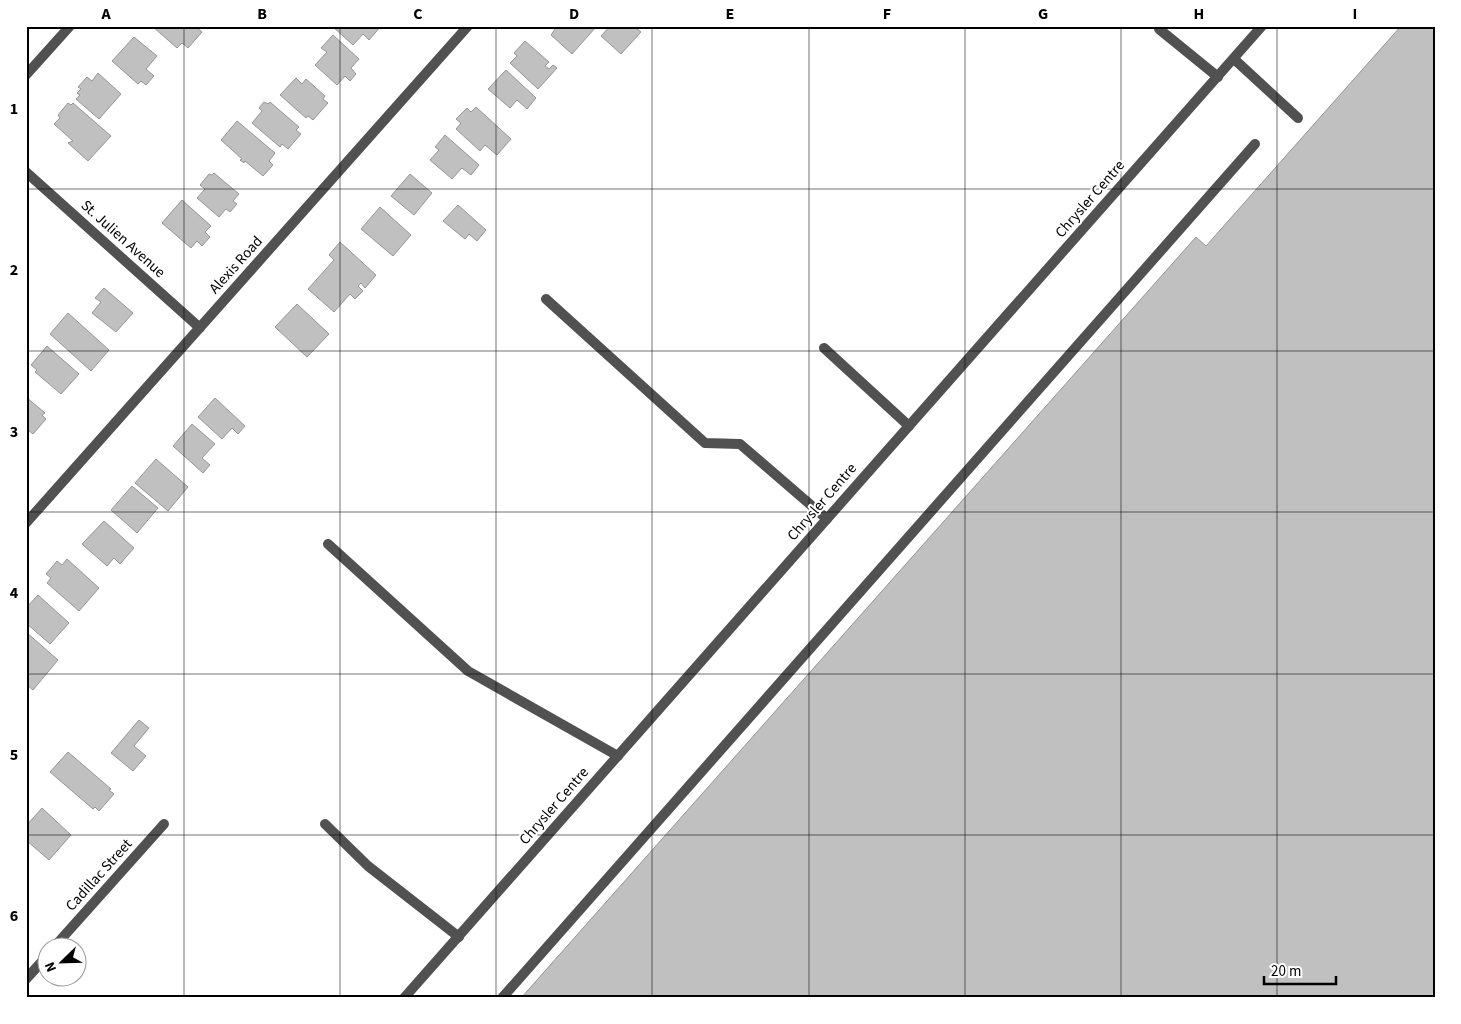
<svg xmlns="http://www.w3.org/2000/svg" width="1461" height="1024" font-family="'Source Sans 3',sans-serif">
<rect width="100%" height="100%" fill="#fff"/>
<path fill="#c0c0c0" stroke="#959595" d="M152,26H195L202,32L188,48L182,43L177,48Z
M334,26H381L369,40L363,34L353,45L333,27Z
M557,26H595L596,27L572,54L551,35Z
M610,26H634L641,32L621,54L601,36Z
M1401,26H1435V998H521L1196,237L1206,246Z
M333,35L359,59L351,68L356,74L350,81L345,76L337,85L315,65L327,52L321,48Z
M134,37L157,56L146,69L154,76L146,85L141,81L138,84L112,61Z
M525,41L549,62L545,66L549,69L553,65L557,68L538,89L510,63L517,56L514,53Z
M506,70L536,98L527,109L517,100L510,108L488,89Z
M98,73L121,94L99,119L76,99L80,95L77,93L81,89L78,87L87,77L92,81Z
M296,78L302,84L306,79L325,96L323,99L328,103L313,120L308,116L306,118L280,95Z
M264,102L268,104L270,102L299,127L296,130L301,134L288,149L282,144L280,147L252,123L262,111L259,108Z
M68,103L71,105L73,103L111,136L88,161L68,143L73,141L54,124L60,118L58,115Z
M476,107L511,139L497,155L485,145L480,151L456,129L461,123L456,119L467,108L471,112Z
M237,121L275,153L269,161L273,165L263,176L245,161L244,163L240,160L242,159L221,140Z
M445,135L479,165L471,175L462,168L452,179L430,160L439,150L435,147Z
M214,173L239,194L233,201L237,204L230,212L226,209L219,217L197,198L205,189L200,185L209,174L212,175Z
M410,174L432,193L414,215L391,196Z
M182,200L211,226L205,232L210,237L202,246L197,241L191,248L162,223Z
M458,205L486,230L477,241L469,234L465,239L443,221Z
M380,207L411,235L393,256L361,229Z
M340,242L376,275L365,288L361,283L358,286L363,291L355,299L350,294L334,312L308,289L334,260L329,255Z
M104,288L133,313L116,332L92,313L101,302L95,298Z
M297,304L329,334L307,357L275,327Z
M68,313L109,350L91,371L50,334Z
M47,346L79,374L61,394L35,372L37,370L31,365Z
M26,397L45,413L42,415L46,419L33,434L28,430L26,433Z
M215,398L245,426L238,434L232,428L222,439L198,417Z
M192,424L215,444L202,458L210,465L203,473L173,446Z
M156,459L188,487L168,511L135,483Z
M132,486L158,508L137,533L111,510Z
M104,521L134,548L120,564L114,558L107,566L82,544Z
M67,559L99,588L79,611L47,583L51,578L46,574L57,561L62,565Z
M38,595L69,623L50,644L26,623V608Z
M26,632L58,660L33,690L26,684Z
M139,720L149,728L134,746L146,756L133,771L111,753Z
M68,752L111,789L109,790L114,794L99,811L95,807L93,809L50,772Z
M42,808L71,835L49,860L26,840V826Z"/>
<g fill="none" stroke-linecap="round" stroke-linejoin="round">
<path stroke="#515151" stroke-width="10" d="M1159,29L1218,77
M1234,59L1298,118
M546,299L705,443L740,444L827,519
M824,348L909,426
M328,544L468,671L618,756
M325,824L368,866L459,937
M502,998L1255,144"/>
<path stroke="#515151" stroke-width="10" d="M26,75L70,26
M26,172L200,328
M26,523L468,26
M55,946L164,824
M26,979L48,955"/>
<path stroke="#515151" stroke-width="10" d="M404,998L1262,26"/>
</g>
<path fill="none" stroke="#000" stroke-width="1" stroke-opacity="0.55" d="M184,26V998M340,26V998M496,26V998M652,26V998M809,26V998M965,26V998M1121,26V998M1277,26V998M26,189H1435M26,351H1435M26,512H1435M26,674H1435M26,835H1435"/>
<g text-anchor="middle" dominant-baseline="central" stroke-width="4" stroke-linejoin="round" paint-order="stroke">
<g font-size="15" fill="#000" stroke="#fff">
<text transform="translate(1090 199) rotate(-49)">Chrysler Centre</text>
<text transform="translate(123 239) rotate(42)">St. Julien Avenue</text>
<text transform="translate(236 265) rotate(-48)">Alexis Road</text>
<text transform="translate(822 502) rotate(-49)">Chrysler Centre</text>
<text transform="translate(554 806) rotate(-49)">Chrysler Centre</text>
<text transform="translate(99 875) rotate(-48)">Cadillac Street</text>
</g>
</g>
<rect width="1461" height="1024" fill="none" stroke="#ffffff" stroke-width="55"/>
<g transform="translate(62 962) rotate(247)"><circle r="24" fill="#ffffff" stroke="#999999"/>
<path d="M0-4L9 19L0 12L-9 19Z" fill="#000000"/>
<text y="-8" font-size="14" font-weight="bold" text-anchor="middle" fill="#000000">N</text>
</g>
<path d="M1264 976v8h72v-8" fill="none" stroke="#000000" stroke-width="2.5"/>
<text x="1271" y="976" font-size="15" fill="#000000" stroke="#ffffff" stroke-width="4" paint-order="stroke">20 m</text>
<rect x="28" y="28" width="1406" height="968" fill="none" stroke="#000" stroke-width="2"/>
<g font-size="16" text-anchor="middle" font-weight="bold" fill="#000">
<text x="106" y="19">A</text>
<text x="262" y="19">B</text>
<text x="418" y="19">C</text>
<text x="574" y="19">D</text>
<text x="730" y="19">E</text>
<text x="887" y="19">F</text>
<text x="1043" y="19">G</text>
<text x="1199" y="19">H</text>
<text x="1355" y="19">I</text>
<text x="14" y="114">1</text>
<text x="14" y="275">2</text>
<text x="14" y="437">3</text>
<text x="14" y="598">4</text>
<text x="14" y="760">5</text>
<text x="14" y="921">6</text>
</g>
</svg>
